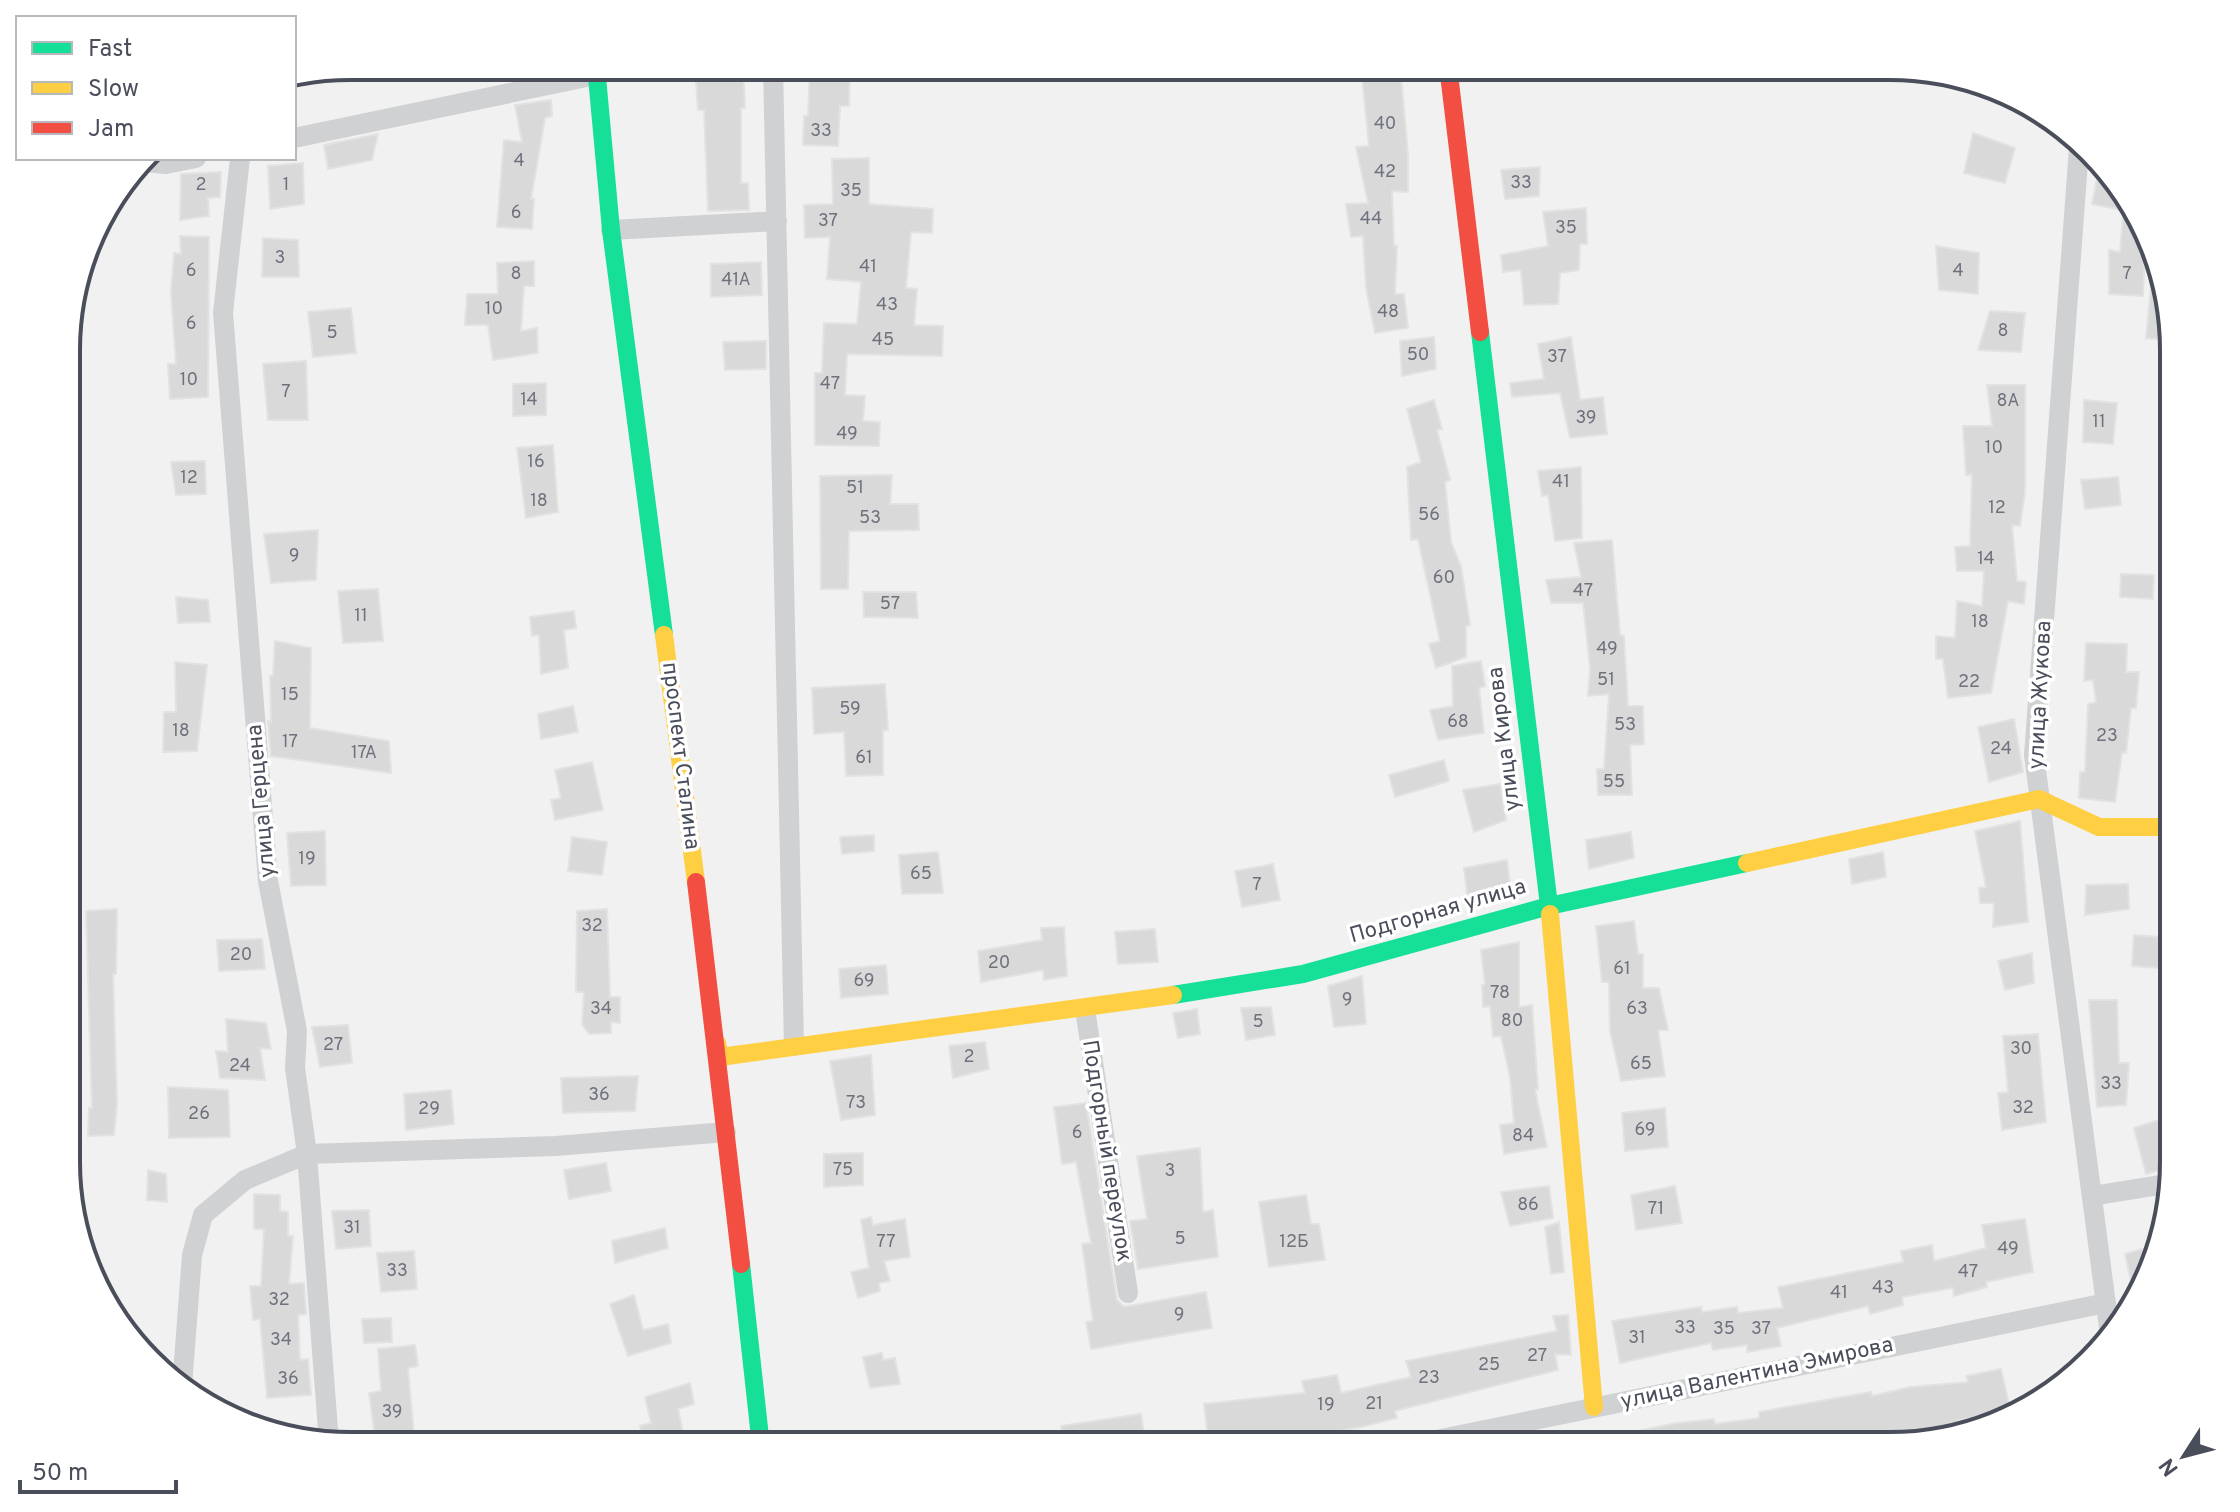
<svg xmlns="http://www.w3.org/2000/svg" width="2240" height="1512" font-family="Overpass,sans-serif">
<rect width="100%" height="100%" fill="#f1f1f1"/>
<path fill="#d9d9da" stroke="#e2e2e3" stroke-width="2" d="M695,66H743L745,108H741V183H748L749,210L708,211L704,110H698Z
M1361,66H1400L1408,154V192L1392,191L1394,246H1397L1395,294H1404L1408,328L1375,333L1366,288L1363,236L1351,237L1346,204L1368,203L1356,147L1369,146Z
M810,69L850,71L849,106H840L838,146L803,145L804,116H808Z
M551,100L552,116L545,118L531,199H534L532,229L497,227L504,140L522,142L515,105Z
M1973,133L2015,148L2005,183L1964,173Z
M378,134L372,160L328,169L324,145Z
M869,158V204L933,209L932,233L911,232L906,288L917,289L914,325L943,326L942,356L847,354L845,395L865,396L863,421L880,422L879,446L815,445V373H822L824,323L857,324L861,282L827,279L830,237L805,238L804,205L833,204L832,159Z
M303,163L304,204L270,209L268,166Z
M1540,167L1539,196L1505,199L1501,170Z
M2099,169L2136,209L2137,213L2092,204Z
M221,172L220,197L208,198L209,216L180,220L181,174Z
M1586,208L1587,244H1580L1579,270L1560,273L1558,304L1524,305L1521,270L1503,272L1501,255L1548,246L1543,212Z
M2123,215L2138,216L2149,252L2145,251L2143,296L2109,294V250L2120,252Z
M180,236L209,237L208,397L170,399L168,364H176L171,292L174,253L181,254Z
M263,238L298,240L299,277H262Z
M1936,246L1979,253L1978,294L1939,290Z
M534,261V286H524L521,331L537,328L538,353L493,360L488,325H465L467,294H498L497,263Z
M761,262L762,295L711,297V264Z
M2153,266L2173,332V341L2146,338Z
M351,308L356,353L313,357L308,312Z
M1990,311L2025,313L2021,352L1978,350Z
M1434,337L1436,369L1402,376L1400,341Z
M1571,337L1580,400L1603,397L1607,434L1570,438L1560,393L1512,397L1510,383L1544,379L1538,344Z
M766,341V369L725,370L723,342Z
M306,361L308,420H268L263,364Z
M546,383V415L513,416V384Z
M1987,385H2025V492L2020,526L2012,525L2017,581L2026,582L2024,604L2008,601L1991,693L1948,698L1943,659H1936V636L1955,638L1957,601L1982,606L1984,571H1957L1955,547L1970,546L1972,474L1966,475L1963,426H1992Z
M1434,400L1442,429L1437,430L1450,480L1445,482L1451,542L1461,566L1470,625L1466,626V657L1436,668L1429,644L1440,641L1418,539L1411,540L1407,467L1421,462L1407,409Z
M2084,400L2117,403L2113,444L2083,442Z
M553,445L558,512L526,518L517,448Z
M205,461L206,494L176,495L171,462Z
M1581,467L1582,538L1555,541L1548,495L1542,496L1538,471Z
M892,475L890,504H918L919,530L849,531L848,589H821L820,476Z
M2118,477L2121,505L2085,509L2081,480Z
M318,530L316,580L271,583L264,534Z
M1612,540L1620,635L1624,636L1628,706H1643L1644,744L1630,745L1632,795H1598L1597,769H1604L1609,694L1588,696L1590,668L1583,603H1551L1546,580L1581,577L1574,543Z
M2121,574L2154,575L2153,599L2120,597Z
M378,589L383,641L343,643L338,591Z
M863,592H916L918,618L864,617Z
M176,597L208,600L210,622L178,623Z
M574,611L576,628L564,630L568,668L541,674L539,635L532,636L530,617Z
M275,641L311,648L310,728L389,741L391,773L271,756L268,721L271,722L270,676H273Z
M2086,643L2127,644L2126,672H2139L2136,708H2131L2126,753L2122,752L2115,802L2079,798L2080,772H2085L2088,704L2096,702L2093,680L2084,681Z
M1481,661L1485,686L1479,688L1484,733L1438,740L1430,710L1453,706L1452,666Z
M175,662L207,665L197,751L163,752L164,712H176Z
M885,684L888,730H883V775L846,776L844,732L814,734L812,688Z
M573,706L578,732L541,739L538,714Z
M2014,719L2023,772L1989,782L1978,727Z
M1444,760L1449,781L1395,797L1389,775Z
M592,762L603,810L555,820L551,800L561,798L555,770Z
M1500,784L1506,820L1474,832L1463,790Z
M2020,821L2028,922L1993,927L1994,903H1980L1979,888L1986,887L1975,831Z
M325,831L326,885L291,886L287,833Z
M1631,832L1634,858L1589,869L1586,840Z
M874,835V851L842,854L840,837Z
M572,837L607,842L602,875L568,871Z
M938,852L943,893L902,894L899,855Z
M1883,852L1886,877L1852,884L1849,859Z
M1507,860L1511,890L1468,901L1464,868Z
M1273,864L1280,900L1242,907L1235,871Z
M2128,884L2129,909L2085,915L2086,885Z
M117,909L116,974H113L117,1104L114,1135L88,1136L89,1108H92L86,911Z
M607,909L610,997H620V1023L611,1022V1033L589,1034L582,1024L584,992H576L577,911Z
M1634,921L1638,954H1643V988H1659L1668,1030H1658L1665,1076L1621,1081L1610,1031L1609,982H1602L1596,926Z
M1064,927L1067,976L1044,980L1043,970L981,982L978,951L1042,940L1041,928Z
M1155,929L1158,962L1118,964L1115,932Z
M2134,935L2170,938L2172,969L2132,966Z
M262,939L265,969L219,971L217,940Z
M1519,942V1007L1532,1005L1538,1089L1535,1090L1547,1147L1504,1154L1500,1125L1514,1123L1510,1077L1501,1036L1493,1037L1490,1006L1483,1007L1482,985L1485,984L1481,950Z
M2032,953L2034,983L2005,990L1998,961Z
M886,965L888,994L841,998L839,969Z
M1362,976L1366,1024L1334,1027L1328,986Z
M2089,1000H2117L2119,1063H2129L2126,1105L2097,1107Z
M1271,1007L1275,1035L1246,1040L1241,1008Z
M1197,1009L1200,1034L1178,1038L1173,1013Z
M226,1019L266,1023L271,1049L260,1048L265,1080L220,1078L216,1051L228,1052Z
M348,1025L352,1063L320,1067L312,1027Z
M2038,1034L2046,1122L2002,1130L1998,1093L2008,1092L2003,1036Z
M985,1042L989,1069L953,1078L949,1046Z
M871,1055L875,1115L841,1120L830,1061Z
M638,1076L635,1111L563,1113L561,1078Z
M168,1087L228,1090L230,1137L169,1138Z
M451,1090L454,1124L406,1130L404,1094Z
M1086,1103L1117,1300L1123,1306H1129L1206,1292L1212,1328L1091,1349L1086,1322L1093,1321L1082,1244L1091,1243L1076,1162L1062,1164L1054,1107Z
M1665,1108L1668,1147L1625,1151L1622,1113Z
M2165,1118L2173,1166L2146,1174L2134,1128Z
M1200,1148L1203,1212L1213,1210L1218,1257L1138,1269L1130,1221L1147,1219L1137,1156Z
M863,1153V1185L824,1187V1154Z
M606,1163L611,1191L569,1199L564,1170Z
M148,1170L166,1174L167,1202L147,1200Z
M1549,1186L1553,1218L1510,1226L1501,1192Z
M1675,1186L1682,1223L1636,1230L1631,1195Z
M254,1194L280,1195V1211L288,1212V1236H293L289,1284L304,1283L306,1314L298,1315L300,1360L308,1359L311,1395L267,1398L260,1319L253,1320L250,1286H261L264,1229H254Z
M1306,1195L1311,1224H1319L1325,1260L1269,1267L1259,1202Z
M369,1210L371,1246L336,1249L332,1211Z
M871,1217L873,1225L905,1219L910,1257L884,1261L890,1281L879,1283L880,1291L858,1298L851,1272L869,1268L861,1220Z
M2025,1219L2033,1272L1986,1282L1987,1287L1954,1296L1953,1288L1902,1297L1903,1305L1870,1314L1868,1306L1777,1328L1781,1346L1747,1352V1345L1713,1350L1711,1343L1620,1363L1612,1321L1701,1307L1702,1312L1737,1307L1738,1313L1783,1308L1778,1287L1903,1262L1901,1251L1932,1245L1934,1261L1986,1248L1982,1225Z
M1559,1222L1564,1272L1551,1274L1545,1227Z
M665,1228L668,1248L615,1263L612,1241Z
M2150,1247L2148,1254L2134,1295L2125,1254Z
M414,1251L417,1289L381,1292L377,1253Z
M634,1295L643,1330L668,1324L671,1343L628,1356L610,1304Z
M1568,1315L1571,1355L1555,1354L1558,1370L1395,1411L1397,1418L1361,1427L1271,1443L1269,1436L1209,1446L1204,1404L1305,1393L1302,1381L1337,1375L1341,1393L1411,1377L1406,1361L1557,1331L1553,1316Z
M391,1318L392,1342L364,1343L362,1319Z
M415,1345L418,1366L408,1368L415,1446H393V1435L375,1437L369,1393L381,1391L378,1349Z
M882,1353L883,1360L895,1358L900,1384L870,1388L863,1357Z
M2001,1369L2011,1413L1957,1420L1958,1424L1881,1436L1851,1445L1847,1437L1798,1445L1609,1446L1608,1437L1677,1423L1714,1419L1715,1424L1759,1418V1412L1871,1392L1872,1396L1910,1387L1968,1382L1966,1376Z
M690,1383L694,1404L678,1409L686,1446H646L640,1426L651,1423L645,1397Z
M1141,1414L1146,1446H1065L1061,1426Z"/>
<g fill="none" stroke-linecap="round" stroke-linejoin="round">
<path stroke="#d0d1d3" stroke-width="20" d="M773,66L794,1046
M294,138L596,75
M2079,148L2034,755L2110,1335
M240,158L223,313L268,881L297,1031L295,1068L307,1154L329,1443
M143,162L166,164L196,158
M611,230L777,221
M1085,1009L1128,1293
M2092,1196L2172,1183
M182,1387L192,1255L203,1215L245,1180L307,1154L556,1146L726,1132
M1407,1446L2106,1303"/>
<path stroke="#16e098" stroke-width="18" d="M596,66L611,230L664,635
M1480,332L1550,914
M1173,995L1303,974L1549,906L1747,863
M741,1264L761,1446"/>
<path stroke="#ffcf43" stroke-width="18" d="M664,635L696,882
M1747,863L2039,799L2099,827H2173
M1550,914L1594,1407
M717,1043L720,1057L1173,995"/>
<path stroke="#f24e42" stroke-width="18" d="M1448,66L1480,332
M696,882L741,1264"/>
</g>
<g text-anchor="middle" dominant-baseline="central" stroke-width="7" stroke-linejoin="round" paint-order="stroke">
<g font-size="18" fill="#6f727c">
<text x="1385" y="124">40</text>
<text x="821" y="131">33</text>
<text x="519" y="161">4</text>
<text x="1385" y="172">42</text>
<text x="1521" y="183">33</text>
<text x="201" y="185">2</text>
<text x="286" y="185">1</text>
<text x="851" y="191">35</text>
<text x="516" y="213">6</text>
<text x="1371" y="219">44</text>
<text x="828" y="221">37</text>
<text x="1566" y="228">35</text>
<text x="280" y="258">3</text>
<text x="868" y="267">41</text>
<text x="191" y="271">6</text>
<text x="1958" y="271">4</text>
<text x="516" y="274">8</text>
<text x="2127" y="274">7</text>
<text x="736" y="280">41А</text>
<text x="887" y="305">43</text>
<text x="494" y="309">10</text>
<text x="1388" y="312">48</text>
<text x="191" y="324">6</text>
<text x="2003" y="331">8</text>
<text x="332" y="333">5</text>
<text x="883" y="340">45</text>
<text x="1418" y="355">50</text>
<text x="1557" y="357">37</text>
<text x="189" y="380">10</text>
<text x="830" y="384">47</text>
<text x="286" y="392">7</text>
<text x="529" y="400">14</text>
<text x="2008" y="401">8А</text>
<text x="1586" y="418">39</text>
<text x="2099" y="422">11</text>
<text x="847" y="434">49</text>
<text x="1994" y="448">10</text>
<text x="536" y="462">16</text>
<text x="189" y="478">12</text>
<text x="1561" y="482">41</text>
<text x="855" y="488">51</text>
<text x="539" y="501">18</text>
<text x="1997" y="508">12</text>
<text x="1429" y="515">56</text>
<text x="870" y="518">53</text>
<text x="294" y="556">9</text>
<text x="1986" y="559">14</text>
<text x="1444" y="578">60</text>
<text x="1583" y="591">47</text>
<text x="890" y="604">57</text>
<text x="361" y="616">11</text>
<text x="1980" y="622">18</text>
<text x="1607" y="649">49</text>
<text x="1606" y="680">51</text>
<text x="1969" y="682">22</text>
<text x="290" y="695">15</text>
<text x="850" y="709">59</text>
<text x="1458" y="722">68</text>
<text x="1625" y="725">53</text>
<text x="181" y="731">18</text>
<text x="2107" y="736">23</text>
<text x="290" y="742">17</text>
<text x="2001" y="749">24</text>
<text x="364" y="753">17А</text>
<text x="864" y="758">61</text>
<text x="1614" y="782">55</text>
<text x="307" y="859">19</text>
<text x="921" y="874">65</text>
<text x="1257" y="885">7</text>
<text x="592" y="926">32</text>
<text x="241" y="955">20</text>
<text x="999" y="963">20</text>
<text x="1622" y="969">61</text>
<text x="864" y="981">69</text>
<text x="1500" y="993">78</text>
<text x="1347" y="1000">9</text>
<text x="601" y="1009">34</text>
<text x="1637" y="1009">63</text>
<text x="1512" y="1021">80</text>
<text x="1258" y="1022">5</text>
<text x="333" y="1045">27</text>
<text x="2021" y="1049">30</text>
<text x="969" y="1057">2</text>
<text x="1641" y="1064">65</text>
<text x="240" y="1066">24</text>
<text x="2111" y="1084">33</text>
<text x="599" y="1095">36</text>
<text x="856" y="1103">73</text>
<text x="2023" y="1108">32</text>
<text x="429" y="1109">29</text>
<text x="199" y="1114">26</text>
<text x="1645" y="1130">69</text>
<text x="1077" y="1133">6</text>
<text x="1523" y="1136">84</text>
<text x="843" y="1170">75</text>
<text x="1170" y="1171">3</text>
<text x="1528" y="1205">86</text>
<text x="1656" y="1209">71</text>
<text x="352" y="1228">31</text>
<text x="1180" y="1239">5</text>
<text x="886" y="1242">77</text>
<text x="1294" y="1242">12Б</text>
<text x="2008" y="1249">49</text>
<text x="397" y="1271">33</text>
<text x="1968" y="1272">47</text>
<text x="1883" y="1288">43</text>
<text x="1839" y="1293">41</text>
<text x="279" y="1300">32</text>
<text x="1179" y="1315">9</text>
<text x="1685" y="1328">33</text>
<text x="1724" y="1329">35</text>
<text x="1761" y="1329">37</text>
<text x="1637" y="1338">31</text>
<text x="281" y="1340">34</text>
<text x="1537" y="1356">27</text>
<text x="1489" y="1365">25</text>
<text x="1429" y="1378">23</text>
<text x="288" y="1379">36</text>
<text x="1374" y="1404">21</text>
<text x="1326" y="1405">19</text>
<text x="392" y="1412">39</text>
</g>
<g font-size="22" fill="#4a4e5b" stroke="#fff">
<text transform="translate(2041 695) rotate(-87)">улица Жукова</text>
<text transform="translate(1505 739) rotate(-97)">улица Кирова</text>
<text transform="translate(680 756) rotate(83)">проспект Сталина</text>
<text transform="translate(262 801) rotate(-95)">улица Герцена</text>
<text transform="translate(1438 912) rotate(-16)">Подгорная улица</text>
<text transform="translate(1106 1151) rotate(81)">Подгорный переулок</text>
<text transform="translate(1757 1374) rotate(-12)">улица Валентина Эмирова</text>
</g>
</g>
<path d="M0 0H2240V1512H0ZM350 80H1890A270 270 0 0 1 2160 350V1162A270 270 0 0 1 1890 1432H350A270 270 0 0 1 80 1162V350A270 270 0 0 1 350 80Z" fill="#fff" fill-rule="evenodd"/>
<path fill="none" stroke="#4a4e5b" stroke-width="4" d="M350 80H1890A270 270 0 0 1 2160 350V1162A270 270 0 0 1 1890 1432H350A270 270 0 0 1 80 1162V350A270 270 0 0 1 350 80Z"/>
<rect x="16" y="16" width="280" height="144" fill="#ffffff" stroke="#b7b8bd" stroke-width="2"/>
<rect x="32" y="42" width="40" height="12" fill="#16e098" stroke="#b7b8bd" stroke-width="2"/>
<text x="88" y="56" font-size="24" fill="#4a4e5b">Fast</text>
<rect x="32" y="82" width="40" height="12" fill="#ffcf43" stroke="#b7b8bd" stroke-width="2"/>
<text x="88" y="96" font-size="24" fill="#4a4e5b">Slow</text>
<rect x="32" y="122" width="40" height="12" fill="#f24e42" stroke="#b7b8bd" stroke-width="2"/>
<text x="88" y="136" font-size="24" fill="#4a4e5b">Jam</text>
<g transform="translate(2184 1456) rotate(234)" stroke="#ffffff" stroke-width="6" paint-order="stroke">
<path d="M0-6L14 30L0 20L-14 30Z" fill="#4a4e5b"/>
<text y="-12" font-size="22" font-weight="bold" text-anchor="middle" fill="#4a4e5b">N</text>
</g>
<path d="M20 1480v12h156v-12" fill="none" stroke="#4a4e5b" stroke-width="4"/>
<text x="32" y="1480" font-size="24" fill="#4a4e5b" stroke="#ffffff" stroke-width="6" paint-order="stroke">50 m</text>
</svg>
